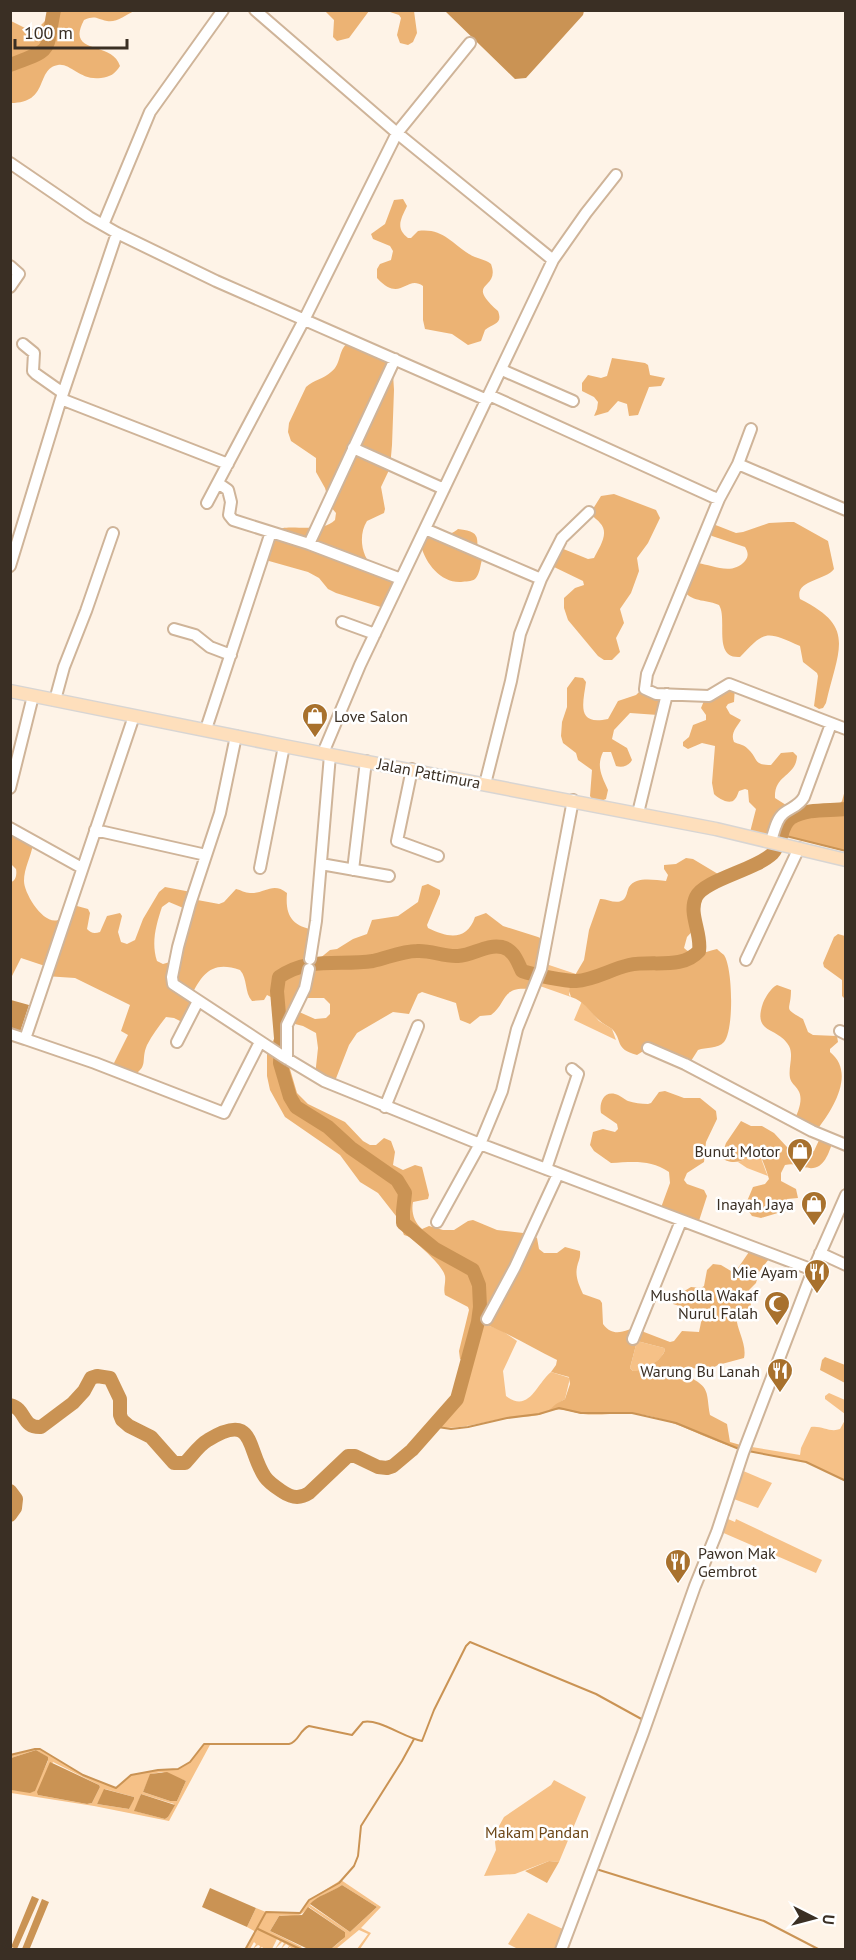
<svg xmlns="http://www.w3.org/2000/svg" width="856" height="1960" font-family="'PT Sans',sans-serif">
<rect width="100%" height="100%" fill="#fef3e7"/>
<path fill="#f6c187" fill-rule="evenodd" d="M543,963L576,974L571,982L569,995L571,997L537,985Z
M582,1001L599,1021L612,1029L616,1040L574,1020Z
M747,1145C761,1146 762,1165 768,1176L747,1168L738,1162L744,1160Z
M478,1322L501,1330L517,1341L503,1371L506,1396C529,1414 537,1383 551,1372L570,1378L565,1399C558,1403 553,1409 546,1412C536,1418 521,1416 509,1418C482,1421 459,1432 431,1426L457,1399Z
M637,1341L664,1348L665,1350C662,1360 643,1373 633,1371L630,1368Z
M829,1393L845,1400V1481L806,1462L744,1450L746,1446L800,1455L801,1448L811,1427C821,1425 830,1433 840,1429L845,1420V1414L825,1399V1396Z
M741,1470L772,1483L758,1508L731,1498L726,1513L730,1514L728,1519L735,1522L736,1519L822,1560L816,1573L719,1531L566,1949H518L508,1944L528,1913L565,1930Z
M211,1743L169,1821L94,1806L11,1793V1790L33,1792L48,1761L47,1757L36,1750L11,1758V1755L35,1749H40L83,1775L116,1788L131,1775L158,1770L178,1769L190,1762L204,1744ZM53,1762L99,1785L100,1787L92,1803L87,1804L38,1795ZM162,1772L186,1781L177,1801H170L143,1792L151,1774ZM105,1789L134,1797L129,1809L97,1804ZM141,1794L174,1804L168,1817L165,1819L135,1811Z
M554,1780L586,1797L559,1862L549,1861L515,1874L484,1876L496,1850L495,1842L499,1826L504,1817L551,1785Z
M341,1880L381,1907L361,1928L371,1933L360,1949H357L368,1934L359,1930L336,1949H331L342,1940L345,1932L309,1907C298,1920 293,1915 279,1916L270,1931L302,1947L300,1949H292L290,1947L287,1949L289,1946L286,1944L281,1949L284,1943L282,1942L275,1949L280,1941L277,1939L272,1949H264L262,1947L259,1949L260,1946L258,1945L253,1949L256,1944L254,1942L250,1949L245,1950L256,1932L247,1927L256,1908L266,1912L300,1913L309,1900ZM342,1885L377,1907L350,1932L310,1905C316,1896 333,1892 342,1885Z"/>
<path fill="#ecb374" fill-rule="evenodd" d="M47,11H134C126,15 116,23 107,21C96,19 96,15 84,20C65,56 112,40 120,66C115,74 110,77 101,78C80,81 71,63 58,65C35,69 50,103 11,103V21L27,29H37L47,19Z
M325,11H369L349,38L337,41L333,37L334,20Z
M387,11H414L417,33L413,42L408,45L400,43L397,35L401,18L399,15Z
M403,199L407,206C401,219 395,228 408,238H411L418,231C443,228 451,243 469,254C477,259 485,259 491,264C501,291 463,280 498,311C503,324 494,323 485,330L481,341L468,345L452,334L425,329L423,320V286C406,274 401,304 377,278V269L380,264L391,260L393,251L390,246L373,239L371,234L385,224L394,200Z
M351,340L392,358L394,390L392,445L390,468L381,487L385,509L384,513L367,521C358,535 361,558 375,568C382,574 392,578 400,583L387,609L336,593L328,589L319,578L308,572L269,561L263,556C266,549 270,537 276,531C285,522 320,535 335,520L336,513L330,506L325,488L316,472V458L291,441L288,432L289,423L306,387C313,380 324,379 331,372C343,363 336,350 351,340Z
M612,358L645,363L648,365L650,375L665,378L661,386L649,387L638,415L629,416L627,404L618,401L608,412L594,416L597,409L598,402L594,397L582,391V383L588,375L601,378L607,376Z
M614,494L656,510L660,518L648,543L637,558L639,571L631,593L620,609L624,623L616,638L620,652L612,660H604L598,656L568,620L564,608V598L575,588L584,585L583,581L554,567L552,564L561,548L588,559L594,558C599,548 610,533 600,523C596,518 593,518 591,512L601,496Z
M788,522H794L828,541L834,569C825,581 794,580 800,599C856,627 839,647 826,703L823,708L819,709L814,706L818,676L817,673L803,662L800,646C766,631 765,630 740,657C712,659 728,619 719,605C709,600 692,602 685,592L697,563C713,565 732,576 745,561C749,556 748,552 745,547L712,536L709,533L713,524L736,533L743,532L769,523Z
M458,529C488,532 471,543 482,560C480,566 480,574 475,579C471,582 466,581 461,582C441,583 426,564 421,546C435,525 445,541 458,529Z
M575,677L583,678L586,682C583,704 576,726 608,719L618,701L636,695L641,690L667,694L658,715L630,713L614,730L612,739L627,748L632,760C629,766 622,768 616,766L611,752H603C596,767 602,776 608,790L606,799L601,801L592,799L590,796L592,770L578,760L576,753L563,743L561,736L562,722L567,707V688Z
M735,686L734,702L728,704L726,707L730,714L741,720C737,727 730,733 734,742C738,744 745,745 748,749C759,759 752,765 771,765L781,753L793,752L797,756C796,777 774,774 775,798L786,805V808L771,841L749,836L756,809L749,802L748,790L745,789L739,791C738,793 737,797 735,799C730,806 718,798 714,794L712,783L715,746L702,743L688,749L683,746V742L689,737L693,725L706,720V715L701,708L706,696Z
M845,790V851L782,835C787,812 815,809 835,810L842,801Z
M11,828L33,844C31,857 24,868 24,881C24,893 43,925 58,920C65,917 70,909 77,906L88,909L90,913L87,929C91,933 94,934 100,932L107,916L120,913L122,916L118,932L121,942L127,944L135,940L143,919L159,892L165,887L191,892L192,899L219,904L224,902L236,889C241,890 245,893 250,893C264,894 273,881 287,893C285,916 292,926 315,930L310,955L319,959L330,950L337,949L353,939L367,934L372,920L398,916L418,902L422,886L428,884L440,890V894L427,925L428,928C448,938 467,941 475,917L486,913L503,926L538,937L546,941L528,989C501,987 507,1003 491,1015L480,1016L470,1024L460,1020L456,1003L422,992L418,994L409,1014L393,1012L357,1033L349,1045L335,1081L315,1076L318,1048L316,1033L303,1026L291,1023L297,1011L315,1019L326,1018L330,1014V1004L324,998H299L292,1012L287,1059L297,1093L308,1104L345,1122L363,1141L370,1145H376L384,1138L391,1141L395,1152L393,1165L403,1170L415,1165L422,1167L429,1195L428,1199L413,1202C411,1212 414,1222 422,1229L429,1226L443,1230H454L468,1221L473,1220L497,1230L532,1234L537,1238L539,1249L544,1253H557L565,1247L580,1251C581,1258 578,1261 577,1267C575,1277 579,1285 583,1294L600,1300L602,1303L603,1324C615,1340 627,1328 640,1327L644,1332L670,1342L674,1341L682,1331L699,1332L703,1313L673,1304L676,1296L691,1287L701,1288L704,1286L707,1270L713,1264L721,1265L731,1271L738,1268L751,1249L772,1255L759,1272L756,1283L749,1290L751,1306L747,1309H739C730,1321 748,1341 744,1358L718,1365L709,1370L692,1368L686,1372L687,1376C711,1387 706,1393 710,1415L727,1424L730,1442L744,1446V1450C710,1442 679,1421 644,1415C624,1411 603,1416 583,1414C570,1412 560,1406 547,1412L556,1404L565,1399L570,1384L569,1377L551,1372L556,1365L557,1360C531,1347 507,1332 479,1322L467,1362L460,1359L459,1351L469,1310L468,1307L445,1295C443,1289 446,1283 445,1276C442,1264 419,1246 410,1237L404,1235L396,1216L378,1193L360,1182L340,1155L285,1117L270,1090L267,1076V1053L276,1035L277,1014C273,1008 269,1006 273,998L267,995L264,1000L252,1001C244,992 248,979 240,970C212,960 202,974 191,996L198,1001L186,1024L174,1018L166,1017C159,1026 152,1035 147,1045C140,1061 150,1066 131,1077L111,1069L128,1035L121,1031L130,1005L75,978L45,976L48,967L21,958L11,978V882C16,881 17,874 16,869L11,864ZM169,902L188,910L170,962L163,964L157,961C151,943 156,925 162,907ZM637,1341L664,1348L665,1350C662,1360 643,1372 633,1371L630,1368Z
M686,858L693,859L718,874L720,880C694,890 690,899 697,926L687,937L684,948C693,957 706,952 717,949C719,951 723,954 724,955C733,968 734,1031 724,1042C718,1049 706,1047 698,1050L691,1061L685,1064L648,1048L637,1055C614,1049 623,1040 612,1029C608,1026 603,1024 600,1021C589,1012 586,1002 571,997L569,991L571,982L584,960L589,930L600,899C607,898 615,905 623,900C627,897 627,891 629,887C636,876 654,880 666,881L668,875L664,869V865L676,864Z
M838,934L845,936V999L842,996V980L824,967L823,963L834,937Z
M777,985L791,990C791,1012 782,1007 803,1019L808,1032L813,1035L837,1036L838,1042L830,1049V1052C856,1073 833,1109 817,1130L794,1121C798,1112 804,1099 798,1090C796,1086 791,1083 790,1078C788,1067 794,1056 789,1046C778,1026 752,1035 763,1003C766,996 771,988 777,985Z
M665,1091L684,1098H700L716,1111L717,1119L706,1142L704,1162L687,1173L684,1180L687,1184L704,1190L707,1196L697,1227L659,1213L670,1183L669,1172C650,1159 632,1162 611,1163L594,1151L590,1145L593,1132L603,1129L615,1132L618,1129L617,1124L601,1113C599,1104 603,1091 615,1094C620,1095 624,1099 628,1101C634,1103 641,1104 648,1104L651,1103L659,1092Z
M741,1121L751,1126H762L774,1133L787,1147L800,1155L814,1151L820,1138L833,1141C828,1155 823,1173 804,1167C797,1165 793,1163 785,1165L781,1173V1181L796,1189L798,1198L787,1199L781,1212L761,1218L752,1216L745,1206L753,1187L765,1184L769,1179C765,1167 761,1150 748,1144L744,1160C737,1163 726,1163 721,1157L726,1143Z
M825,1357L845,1365V1383L820,1370L822,1360Z
M549,1861L559,1862L547,1883L525,1871Z"/>
<path fill="#ca9354" d="M584,11L583,15L526,78L515,79L445,11Z
M11,1000L29,1005L20,1032L11,1031Z
M36,1750L48,1757V1760L35,1791L30,1793L11,1790V1758Z
M50,1762L99,1785L100,1787L92,1803L87,1804L38,1795L37,1792Z
M167,1772L186,1781L177,1801H170L143,1792L150,1774Z
M104,1789L134,1797V1799L129,1809L97,1804Z
M141,1794L175,1805L168,1817L165,1819L134,1811Z
M342,1885L377,1907L350,1932L310,1904C316,1896 332,1892 342,1885Z
M210,1888L256,1908L247,1927L202,1907Z
M32,1896L39,1899L17,1949L11,1947Z
M42,1899L49,1902L30,1948L29,1949H22Z
M308,1907L345,1932V1937L331,1949H308L270,1931L279,1916L302,1915Z"/>
<g fill="none" stroke-linecap="round" stroke-linejoin="round">
<path stroke="#ca9354" stroke-width="2" d="M782,835L846,851
M431,1426L451,1429L468,1427L507,1418L539,1414L559,1408L581,1413H632L676,1423L739,1449
M748,1451L806,1462L846,1481
M651,1724L681,1642
M10,1755L35,1749H40L83,1775L116,1788L131,1775L158,1770L178,1769L190,1762L204,1744H289C299,1742 299,1730 309,1726L352,1735L363,1722C378,1718 405,1738 422,1741L434,1710L466,1646L470,1642L596,1694L645,1721
M596,1869L764,1921L820,1950
M258,1929L302,1950
M245,1950L266,1912L300,1913L309,1900L339,1883L354,1866L358,1856L361,1826L402,1761L414,1739"/>
<path stroke="#ca9354" stroke-width="14" d="M10,65C55,48 45,54 54,10
M10,1405C27,1409 21,1428 41,1427L73,1403L84,1391L91,1378L97,1376L110,1378L120,1399V1415L122,1420L129,1426L151,1437L174,1463H185C192,1456 199,1445 208,1440C256,1411 246,1449 265,1477C269,1483 277,1488 283,1492C292,1498 300,1499 309,1493L348,1456H355L378,1467L387,1468L393,1466L412,1450L457,1399L478,1322L480,1307L479,1285L473,1270L435,1249L403,1223V1211L405,1193L397,1180L351,1148L328,1127L296,1107L290,1097L280,1063L281,1038L277,991L279,977C310,956 339,966 373,961C387,958 402,951 417,951C431,950 444,957 458,956C474,955 486,944 502,947C514,950 517,961 522,971C534,975 564,981 576,981C594,980 611,969 629,965C653,960 682,970 699,951C702,933 688,914 696,897C704,880 755,870 772,854C783,843 780,825 791,818C808,808 827,811 846,809
M10,1491L16,1499L15,1508L10,1515"/>
<defs>
<path id="minor" d="M255,10L397,133L553,260
M10,163L89,217L117,233L216,281L487,400
M103,225L150,112L223,10
M10,266L19,274L10,287
M23,344L34,353L33,371L36,374L63,393
M502,370L573,401
M489,395L713,497L719,499L738,464L846,510
M61,399L228,464
M353,448L444,489
M738,464L751,429
M218,483L228,490L231,502L229,515L233,520L309,544L401,579
M719,499L647,674L645,689L656,694L709,696L729,684L846,729
M207,503L304,320L397,133L470,43
M425,529L541,579L520,634L511,681L485,784
M309,544L395,359
M10,566L61,399L117,233
M541,579L562,538L589,512
M342,622L375,634
M174,629L195,635L210,647L231,655
M55,700L64,667L86,611L113,533
M134,716L25,1039L95,1063L224,1113L260,1042
M206,729L271,532
M236,736L220,813L190,904L178,947L172,977L173,984L284,1057L324,1081L480,1144L437,1222
M323,753L360,665L553,260L586,213L616,175
M412,769L397,841L438,856
M10,788L33,696
M573,800L541,969L517,1029L502,1091L480,1144L813,1270
M638,813L667,694
M10,828L82,868
M95,830L206,855
M771,841C774,832 776,819 784,813C792,807 799,806 804,797L831,724
M321,864L389,876
M260,868L284,746
M353,870L366,761
M310,959L316,921L330,755
M746,960L799,848
M840,1031L846,1034
M10,1034L25,1039
M177,1042L198,1001
M648,1048L685,1064L812,1131L846,1145
M287,1059V1025L305,988L309,969
M385,1107L418,1026
M546,1169L578,1074L572,1069
M820,1253L846,1265
M487,1319L515,1267L558,1174
M633,1339L681,1221
M561,1950L643,1733L695,1586L717,1532L743,1453L813,1270L846,1195"/>
<path id="major" d="M10,691L284,746L716,829L846,860"/>
</defs>
<use href="#minor" stroke="#cfb499" stroke-width="14"/>
<use href="#major" stroke="#d8d5d3" stroke-width="15"/>
<use href="#minor" stroke="#fff" stroke-width="10"/>
<use href="#major" stroke="#fedfbc" stroke-width="12"/>
</g>
<defs>
<symbol id="shop-pin" viewBox="-11 -11 22 30"><path d="M0 17L-7.5 6A9.5 9.5 0 1 1 7.5 6Z" fill="#a8712d" stroke="#fff"/><path d="M-5-2.5h2.3a2.7 3.5 0 0 1 5.4 0H5L5.5 6h-11ZM-1.5-2.5h3a1.5 2.3 0 0 0-3 0Z" fill="#fff"/></symbol>
<symbol id="restaurant-pin" viewBox="-11 -11 22 30"><path d="M0 17L-7.5 6A9.5 9.5 0 1 1 7.5 6Z" fill="#a8712d" stroke="#fff"/><path d="M-5-6h1v4h1v-4h1v4h1v-4h1v5L-1.5 .5V6h-2V.5L-5-1ZM5-6V6H3V1.5H1.5Q1.5-4 5-6Z" fill="#fff"/></symbol>
<symbol id="mosque-pin" viewBox="-11 -11 22 30"><path d="M0 17L-7.5 6A9.5 9.5 0 1 1 7.5 6Z" fill="#a8712d" stroke="#fff"/><path d="M3.5-4.9A6 6 0 1 0 3.5 4.9A5 5 0 1 1 3.5-4.9Z" fill="#fff"/></symbol>
</defs>
<g fill-rule="evenodd">
<use href="#shop-pin" x="300" y="701" width="30" height="40"/>
<use href="#shop-pin" x="785" y="1136" width="30" height="40"/>
<use href="#shop-pin" x="799" y="1189" width="30" height="40"/>
<use href="#restaurant-pin" x="802" y="1257" width="30" height="40"/>
<use href="#mosque-pin" x="762" y="1289" width="30" height="40"/>
<use href="#restaurant-pin" x="765" y="1356" width="30" height="40"/>
<use href="#restaurant-pin" x="663" y="1547" width="30" height="40"/>
</g>
<g text-anchor="middle" dominant-baseline="central" stroke-width="5" stroke-linejoin="round" paint-order="stroke">
<g font-size="16" fill="#3a2f24" stroke="#fff" text-anchor="end">
<text x="334" y="716" text-anchor="start">Love Salon</text>
<text x="780" y="1151">Bunut Motor</text>
<text x="794" y="1204">Inayah Jaya</text>
<text x="798" y="1272">Mie Ayam</text>
<text x="758" y="1295">Musholla Wakaf<tspan x="758" dy="18">Nurul Falah</tspan></text>
<text x="760" y="1371">Warung Bu Lanah</text>
<text x="698" y="1553" text-anchor="start">Pawon Mak<tspan x="698" dy="18">Gembrot</tspan></text>
</g>
<g font-size="16" fill="#3a2f24" stroke="#fff">
<text transform="translate(429 773) rotate(11)">Jalan Pattimura</text>
</g>
<g font-size="16" fill="#6d4718" stroke="#fff">
<text x="537" y="1832">Makam Pandan</text>
</g>
</g>
<rect width="856" height="1960" fill="none" stroke="#3a2f24" stroke-width="24"/>
<g transform="translate(814 1918) rotate(96)" stroke="#ffffff" stroke-width="4.5" paint-order="stroke">
<path d="M0-4.5L10 22L0 15L-10 22Z" fill="#3a2f24"/>
<text y="-9" font-size="16" font-weight="bold" text-anchor="middle" fill="#3a2f24">U</text>
</g>
<path d="M15 39v9h112v-9" fill="none" stroke="#3a2f24" stroke-width="3"/>
<text x="24" y="39" font-size="18" fill="#3a2f24" stroke="#ffffff" stroke-width="4.5" paint-order="stroke">100 m</text>
</svg>
